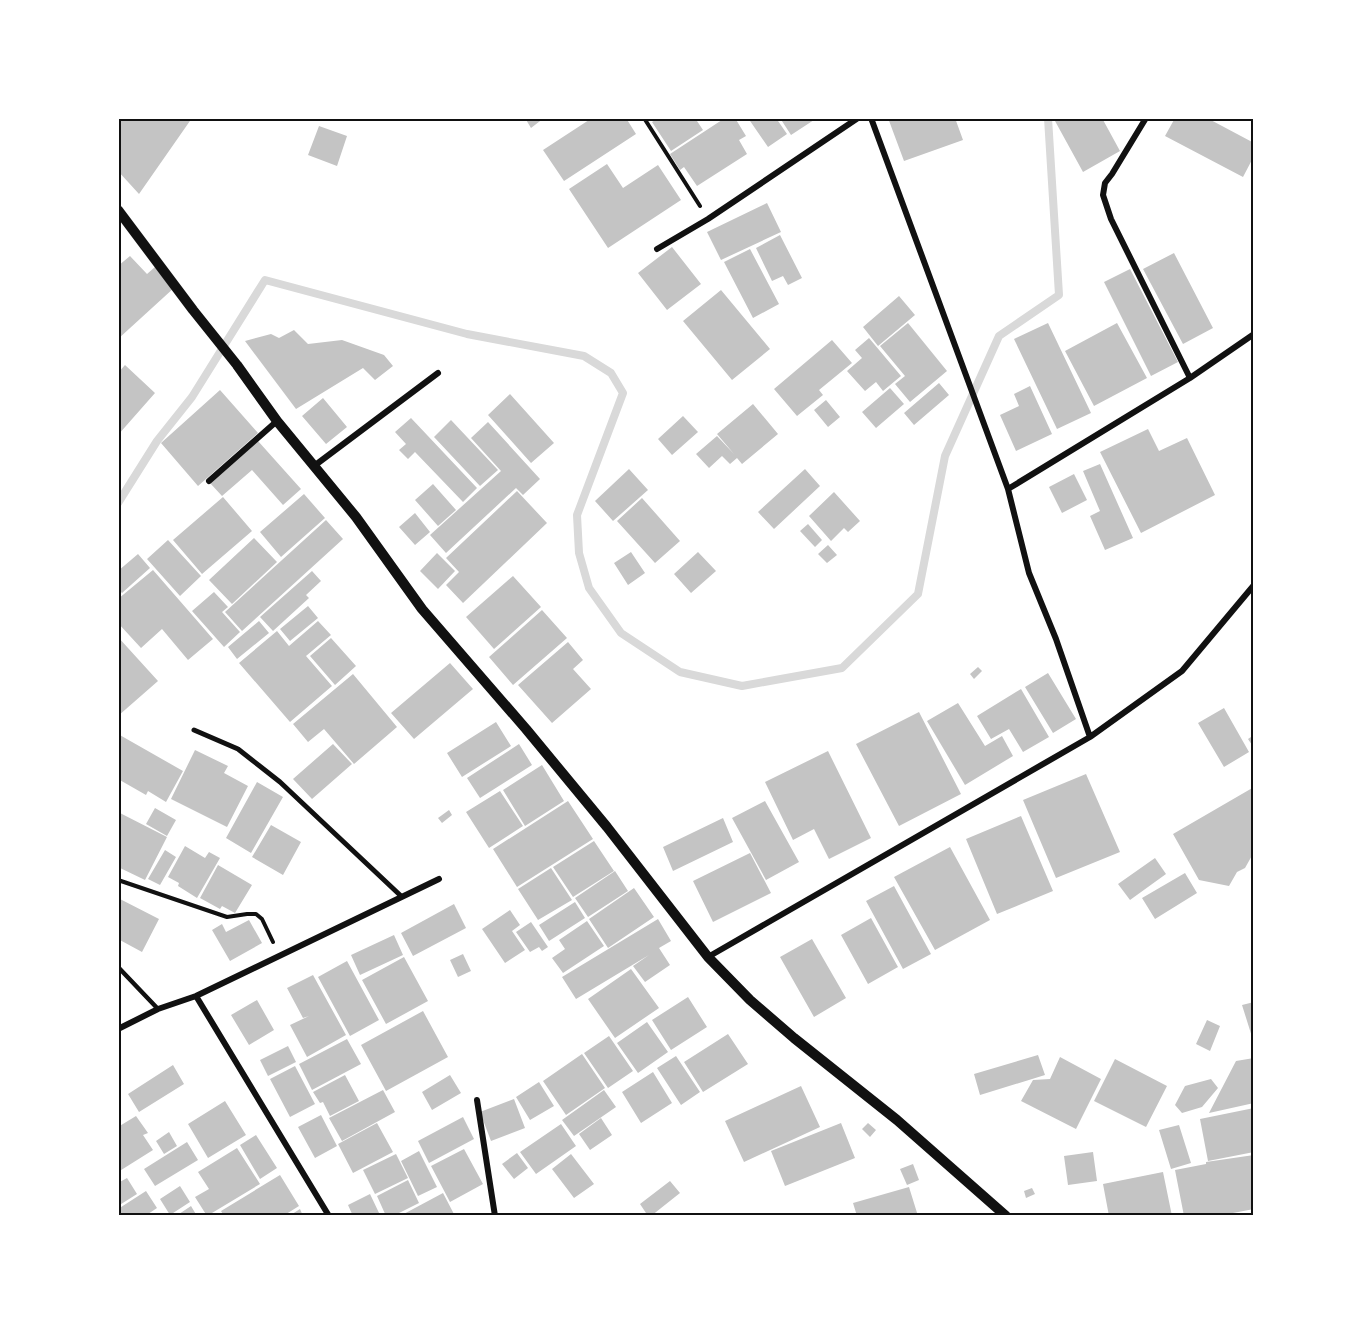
<svg xmlns="http://www.w3.org/2000/svg" width="1372" height="1334" font-family="'Noto Sans',sans-serif">
<rect width="100%" height="100%" fill="#fff"/>
<g fill="none" stroke-linecap="round" stroke-linejoin="round">
<path stroke="#d9d9d9" stroke-width="8" d="M118,503L157,441L192,397L265,280L467,334L584,356L611,373L623,393L577,515L579,553L589,588L621,633L680,672L742,686L842,668L918,594L945,456L999,336L1059,295L1048,118"/>
</g>
<path fill="#c4c4c4" d="M118,118H192L139,194L118,171Z
M525,118H544L531,128Z
M592,118H626L636,134L564,181L543,150Z
M658,118H695L703,130L671,151L652,122Z
M725,118H735L746,136L739,140L747,154L697,186L684,167L680,170L670,154Z
M748,118H776L787,134L768,147Z
M780,118H817L791,135Z
M888,118H955L963,140L904,161Z
M1059,118H1102L1120,151L1083,172L1055,121Z
M1175,118H1207L1254,143V156L1243,177L1165,136Z
M319,126L347,136L337,166L308,155Z
M607,164L623,188L658,165L681,200L608,248L569,189Z
M767,203L781,232L721,260L707,232Z
M780,235L802,278L788,285L783,276L772,281L756,248Z
M672,247L701,284L667,310L638,273Z
M750,249L779,304L753,318L724,262Z
M1174,253L1213,328L1183,344L1143,269Z
M130,256L147,274L155,267L175,287L118,339V266Z
M1130,269L1178,362L1151,376L1104,282Z
M721,290L770,349L732,380L683,321Z
M899,296L915,315L878,346L863,327Z
M908,323L947,371L910,402L895,384L905,376L880,346Z
M1048,323L1091,413L1057,429L1014,339Z
M1117,323L1147,378L1094,406L1065,351Z
M294,330L308,344L342,340L384,355L393,366L375,380L363,368L296,409L245,341L271,334L279,338Z
M869,338L901,376L883,391L876,382L865,391L847,371L862,358L855,350Z
M832,340L852,363L819,390L823,395L797,416L774,389Z
M125,365L155,393L118,435V373Z
M939,383L949,395L914,425L904,413Z
M1030,386L1052,434L1016,451L1000,415L1019,406L1014,394Z
M890,388L904,404L876,428L862,412Z
M220,390L258,433L198,486L161,443Z
M510,394L554,443L531,463L488,415Z
M323,398L347,427L326,444L302,416Z
M826,400L840,417L828,427L814,410Z
M753,404L778,434L742,464L737,458L730,464L722,456L709,468L696,454L717,436L734,454L717,434Z
M683,416L698,432L672,455L658,439Z
M411,418L477,488L463,502L415,452L408,459L399,450L406,444L395,432Z
M451,420L498,470L480,486L434,437Z
M488,422L540,479L523,495L516,488L446,553L430,535L501,471L471,438Z
M1148,429L1159,451L1187,438L1215,495L1141,533L1100,452Z
M258,441L301,489L283,505L252,470L222,496L210,483Z
M1100,464L1133,538L1105,550L1090,516L1100,511L1083,471Z
M629,469L648,490L613,521L595,501Z
M805,469L820,486L774,529L758,512Z
M1074,474L1087,500L1062,513L1049,487Z
M433,484L456,510L438,526L415,500Z
M517,491L547,523L463,603L446,585L459,572L446,558Z
M834,492L860,521L848,532L844,528L831,541L809,516Z
M304,494L325,518L281,557L260,532Z
M223,497L252,531L202,574L173,540Z
M642,498L680,541L655,563L617,521Z
M415,513L430,532L415,545L399,527Z
M326,520L343,539L242,631L225,612Z
M808,524L822,540L815,547L800,531Z
M254,538L277,562L232,604L209,580Z
M168,540L201,576L180,596L147,559Z
M828,545L837,555L827,563L818,554Z
M631,552L645,573L628,585L614,563Z
M698,552L716,571L691,593L674,574Z
M437,553L455,571L438,589L420,571Z
M138,554L150,568L122,593L118,589V571Z
M153,570L213,639L188,660L162,629L141,648L118,623V599Z
M312,571L321,581L306,595L309,598L273,631L260,617Z
M513,576L541,607L494,649L466,617Z
M214,592L228,607L222,612L240,632L224,647L192,611Z
M308,606L318,618L290,641L280,629Z
M542,610L567,638L513,685L489,657Z
M259,621L269,633L237,659L228,647Z
M318,621L331,635L306,656L332,686L290,722L239,663L277,631L289,646Z
M118,637L158,681L118,716Z
M331,638L356,666L335,685L310,656Z
M568,642L583,660L573,669L591,689L552,723L518,685Z
M450,663L473,689L414,739L391,713Z
M978,667L982,671L974,679L970,674Z
M1048,673L1076,719L1053,733L1025,687Z
M353,674L397,727L354,764L324,729L308,742L293,724Z
M1021,689L1049,737L1023,752L1009,729L991,739L977,716Z
M958,703L985,746L1002,736L1013,756L965,785L927,721Z
M1224,708L1249,752L1224,767L1198,723Z
M919,712L961,794L899,826L856,744Z
M496,722L511,746L462,777L447,753Z
M118,734L183,771L166,802L148,791L146,795L118,779Z
M1254,735V748L1248,739Z
M333,744L352,764L312,799L293,779Z
M519,744L532,765L480,798L467,778Z
M195,750L228,766L224,773L248,786L227,827L171,799Z
M828,751L871,838L829,859L814,829L793,840L765,782Z
M542,765L564,801L525,826L503,790Z
M1086,774L1120,852L1056,878L1023,800Z
M257,782L283,797L251,853L226,838Z
M1254,787V852L1245,868L1237,872L1229,886L1199,880L1173,834Z
M500,791L523,826L489,848L466,812Z
M568,801L593,839L517,887L493,849Z
M765,801L799,862L766,880L732,818Z
M155,808L176,820L167,836L146,824Z
M449,810L452,815L442,823L438,818Z
M118,812L167,837L145,880L118,867Z
M1021,816L1053,891L997,914L966,839Z
M723,818L733,842L673,871L663,847Z
M271,825L301,842L283,875L252,857Z
M594,841L614,871L573,897L553,867Z
M185,846L205,858L209,852L220,858L197,898L178,886L179,883L168,877Z
M950,847L990,920L935,950L894,877Z
M165,850L176,857L160,885L148,879Z
M750,853L771,893L713,922L693,881Z
M1155,858L1166,874L1130,900L1118,884Z
M218,865L252,885L235,913L222,906L220,909L200,898Z
M551,868L572,900L538,920L518,889Z
M615,871L628,891L588,917L575,898Z
M1185,873L1197,893L1155,919L1142,898Z
M894,886L931,954L903,969L866,901Z
M634,888L654,917L608,948L589,919Z
M118,898L159,919L142,952L118,939Z
M575,902L585,918L549,941L539,925Z
M454,904L466,928L413,956L401,933Z
M510,910L520,925L512,931L525,950L505,963L482,929Z
M871,918L898,967L868,984L841,935Z
M658,919L671,941L659,948L670,965L645,982L633,966L649,955L576,999L562,977Z
M249,920L262,943L230,961L212,930L222,924L226,932Z
M587,921L604,946L563,973L552,958L565,949L559,940Z
M531,922L548,947L542,951L539,947L530,952L516,932Z
M394,935L403,955L360,975L351,955Z
M812,939L846,998L814,1017L780,957Z
M463,954L471,971L458,977L450,960Z
M404,957L428,1001L386,1024L362,980Z
M347,961L379,1020L350,1036L318,977Z
M631,969L659,1008L615,1038L588,999Z
M313,975L346,1035L307,1057L290,1025L309,1016L303,1018L287,988Z
M688,997L707,1027L671,1050L652,1020Z
M257,1000L274,1030L249,1045L231,1015Z
M1254,1002V1039L1253,1040L1242,1005Z
M423,1011L448,1057L386,1091L361,1045Z
M1207,1020L1220,1026L1210,1051L1196,1044Z
M647,1022L668,1052L638,1073L617,1043Z
M728,1034L748,1064L703,1092L684,1062Z
M609,1036L633,1071L608,1088L584,1053Z
M347,1039L361,1064L312,1090L299,1064Z
M288,1046L296,1062L268,1076L260,1060Z
M582,1054L605,1088L566,1115L543,1081Z
M1038,1055L1045,1075L980,1095L974,1074Z
M676,1056L700,1092L681,1105L657,1068Z
M1060,1057L1101,1079L1076,1129L1021,1101L1033,1080L1050,1079Z
M1254,1058V1103L1209,1113L1236,1061Z
M1115,1059L1167,1086L1146,1127L1094,1101Z
M173,1065L184,1084L139,1112L128,1094Z
M295,1066L315,1104L290,1117L270,1079Z
M653,1072L672,1103L641,1123L622,1092Z
M345,1075L359,1101L330,1116L323,1102L320,1103L313,1092Z
M450,1075L461,1093L432,1110L422,1092Z
M1211,1079L1218,1088L1202,1107L1182,1113L1175,1105L1185,1086Z
M539,1082L554,1106L530,1120L516,1097Z
M801,1086L820,1127L744,1162L725,1121Z
M383,1090L395,1112L342,1141L329,1118Z
M604,1090L616,1107L574,1136L562,1120Z
M514,1099L525,1128L491,1141L480,1112Z
M225,1101L246,1135L208,1158L188,1124Z
M1254,1108V1152L1208,1161L1200,1119Z
M321,1115L337,1146L315,1158L298,1127Z
M136,1116L148,1133L143,1135L153,1150L118,1172V1127Z
M463,1117L474,1139L429,1163L418,1141Z
M601,1118L612,1135L590,1150L579,1134Z
M377,1123L393,1152L353,1173L338,1144Z
M841,1123L855,1158L785,1186L771,1151Z
M868,1123L876,1130L870,1137L862,1129Z
M561,1124L576,1146L536,1174L520,1152Z
M1179,1125L1191,1163L1171,1169L1159,1130Z
M169,1132L177,1146L164,1154L156,1141Z
M256,1135L277,1168L260,1179L240,1145Z
M187,1142L198,1160L155,1186L144,1169Z
M237,1148L260,1184L207,1216L195,1197L209,1189L198,1172Z
M464,1149L483,1184L450,1202L431,1166Z
M419,1151L437,1187L418,1196L401,1161Z
M1093,1152L1097,1181L1068,1185L1064,1156Z
M517,1153L528,1168L514,1179L502,1164Z
M396,1154L408,1178L375,1194L363,1170Z
M571,1154L594,1184L574,1198L552,1169Z
M1254,1155V1209L1217,1216H1184L1175,1170L1206,1164V1162Z
M913,1164L919,1180L907,1185L900,1169Z
M1163,1172L1172,1216H1109L1103,1184Z
M280,1175L299,1206L283,1216H224L221,1211Z
M127,1178L137,1194L118,1206V1183Z
M408,1180L419,1203L393,1216H386L377,1196Z
M670,1181L680,1193L651,1216H648L640,1204Z
M180,1186L190,1202L170,1215L160,1199Z
M909,1187L918,1216H857L853,1203Z
M1032,1188L1035,1194L1026,1198L1024,1191Z
M146,1191L157,1208L145,1216H121L118,1212V1209Z
M443,1193L455,1216H400Z
M370,1194L380,1215L353,1216L348,1205Z
M191,1206L197,1216H176Z
M300,1209L303,1216H289Z"/>
<g fill="none" stroke-linecap="round" stroke-linejoin="round">
<path stroke="#111" stroke-width="4" d="M644,118L700,206
M118,880L227,917L247,914H256L262,919L273,942"/>
<path stroke="#111" stroke-width="4.5" d="M118,967L158,1009"/>
<path stroke="#111" stroke-width="5" d="M194,730L238,749L280,782L401,896"/>
<path stroke="#111" stroke-width="6" d="M871,118L1008,489L1029,573L1056,639L1090,737
M1146,118L1112,174L1105,183L1103,195L1111,219L1190,378
M657,249L708,219L858,118
M314,466L438,373
M209,481L277,421
M1008,489L1190,378L1254,334
M708,957L1090,737L1182,671L1254,585
M196,996L329,1216
M118,1029L158,1009L196,996L439,879
M477,1100L495,1216"/>
<path stroke="#111" stroke-width="10" d="M118,210L193,310L237,365L277,421L356,517L422,609L526,729L607,827L708,957L750,1000L794,1038L897,1120L1006,1216"/>
</g>
<rect width="1372" height="1334" fill="none" stroke="#ffffff" stroke-width="240"/>
<rect x="120" y="120" width="1132" height="1094" fill="none" stroke="#111" stroke-width="2"/>
</svg>
